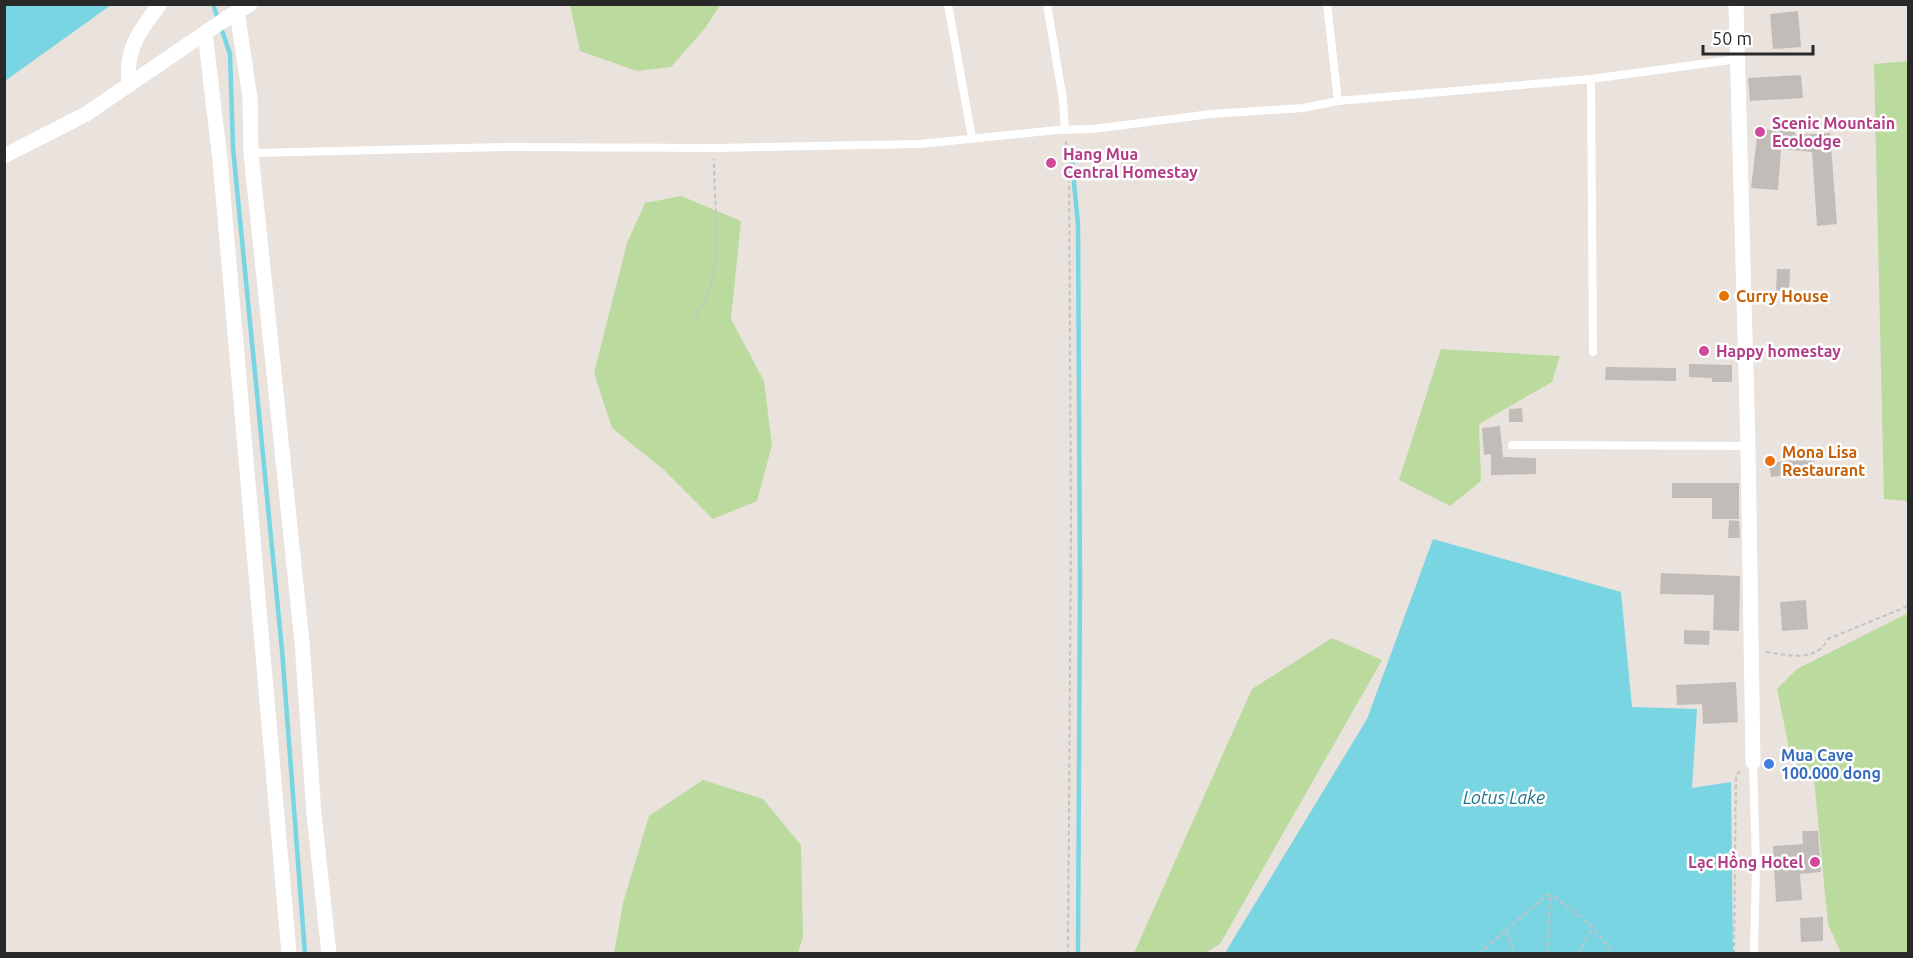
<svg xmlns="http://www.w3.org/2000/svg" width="1913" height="958" font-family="Ubuntu,sans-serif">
<rect width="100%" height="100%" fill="#eae2dc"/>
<path fill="#bbdb9e" d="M570,5V4L720,5L706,27L671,67L637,71L580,51Z
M1908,61V501L1884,499L1874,64Z
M681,196L741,221L731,319L764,381L772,445L757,501L713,519L664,470L612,428L594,373L627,243L645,203Z
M1441,349L1560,356L1552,382L1479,424L1481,481L1450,506L1399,480Z
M1908,613V953H1841L1828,924L1814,780L1791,758L1777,689L1797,669Z
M1332,638L1382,660L1220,944L1205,953H1134L1252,689Z
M703,780L763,799L801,845L803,937L798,953H614L623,903L649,816Z"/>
<path fill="#7ad5e2" d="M5,4H111V5L5,81Z
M1433,539L1621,592L1632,707L1697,709L1692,788L1731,782L1733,953H1225L1367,719Z"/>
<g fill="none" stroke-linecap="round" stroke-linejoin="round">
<path stroke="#7ad5e2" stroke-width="4.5" d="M213,4L230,54L233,148L282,650L305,954
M1071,151L1078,225L1080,582L1078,954"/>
</g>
<path fill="#c2bcb9" d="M1798,11L1801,47L1773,49L1770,14Z
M1801,75L1803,98L1750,101L1748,78Z
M1758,129L1795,132V135L1830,133L1837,224L1817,226L1812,152L1781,149L1778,190L1751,188Z
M1777,269H1790L1789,292L1776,291Z
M1689,364L1732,365V382H1712V378L1689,377Z
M1606,367L1676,368V381L1605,380Z
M1522,408L1523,422H1509V409Z
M1500,426L1503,457L1536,458V474L1491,475V454L1484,455L1482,428Z
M1814,458L1816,472L1771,477L1769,463Z
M1672,483H1739V519H1712V498H1672Z
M1729,520L1739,521L1740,538H1728Z
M1661,573L1740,576L1739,631L1713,630L1714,595L1660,594Z
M1806,600L1808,629L1782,631L1780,602Z
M1684,630L1710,631L1709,645L1684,644Z
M1736,682L1738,722L1703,724L1702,704L1677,705L1676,685Z
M1802,831H1818L1821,872L1800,874L1802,900L1776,902L1773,846L1803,844Z
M1823,917V941L1801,942L1800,918Z"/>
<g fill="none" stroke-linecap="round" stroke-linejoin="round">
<path stroke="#c3c3c3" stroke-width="2" stroke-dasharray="4.5 3" stroke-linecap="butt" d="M1066,141L1069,162L1071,528L1068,954
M696,322C699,306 711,293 713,278C720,239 714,199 714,159
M1766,652C1788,655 1816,663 1828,639L1908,606
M1506,931L1515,954
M1478,954L1547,895L1553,896L1593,927L1613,954
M1547,954L1550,896
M1578,954L1593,927
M1734,954L1736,775L1742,770"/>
<path stroke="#fff" stroke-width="8" d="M948,4L972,138
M1047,4L1063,100L1065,129
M1327,4L1338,101
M1591,79L1593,352
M251,153L504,147L715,148L920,144L1057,130L1093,129L1211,114L1303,108L1338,101L1591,79L1738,59
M1512,445L1748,446
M1753,762L1756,864L1754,954"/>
<path stroke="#fff" stroke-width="15" d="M1736,4L1748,446L1753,762
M237,11L250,98L251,153L302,642L314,814L329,954
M205,33L220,160L289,954
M129,84C125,50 139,31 160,4
M4,156L86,114L230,16L250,4"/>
</g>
<g fill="#d1479c" stroke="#fff" stroke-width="2">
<circle cx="1760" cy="132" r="6"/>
<circle cx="1051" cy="163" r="6"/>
<circle cx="1704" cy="351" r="6"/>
<circle cx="1815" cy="862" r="6"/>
</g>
<g fill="#e8710a" stroke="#fff" stroke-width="2">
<circle cx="1724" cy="296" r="6"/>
<circle cx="1770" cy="461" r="6"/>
</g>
<circle fill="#3f7fe0" stroke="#fff" stroke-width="2" cx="1769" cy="764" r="6"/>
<g text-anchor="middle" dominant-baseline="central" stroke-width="5" stroke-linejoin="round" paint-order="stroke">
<g font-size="16" font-weight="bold" fill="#b23c85" stroke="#fff" text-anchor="start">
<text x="1772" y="123">Scenic Mountain<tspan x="1772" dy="18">Ecolodge</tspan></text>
<text x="1063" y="154">Hang Mua<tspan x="1063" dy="18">Central Homestay</tspan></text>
<text x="1716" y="351">Happy homestay</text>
<text x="1803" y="862" text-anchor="end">Lạc Hồng Hotel</text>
</g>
<g font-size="16" font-weight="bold" fill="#c56008" stroke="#fff" text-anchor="start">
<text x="1736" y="296">Curry House</text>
<text x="1782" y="452">Mona Lisa<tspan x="1782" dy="18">Restaurant</tspan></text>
</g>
<g font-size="16" font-weight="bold" fill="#366cbe" stroke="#fff" text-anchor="start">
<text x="1781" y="755">Mua Cave<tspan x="1781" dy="18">100.000 dong</tspan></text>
</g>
<g font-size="18" font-style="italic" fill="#1b748c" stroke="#fff">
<text x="1504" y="797">Lotus Lake</text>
</g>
</g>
<rect width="1913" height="958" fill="none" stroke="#292929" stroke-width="12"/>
<path d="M1703 45v9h110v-9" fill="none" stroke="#292929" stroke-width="3"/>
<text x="1712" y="45" font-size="18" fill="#292929" stroke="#ffffff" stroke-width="4.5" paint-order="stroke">50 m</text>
</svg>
